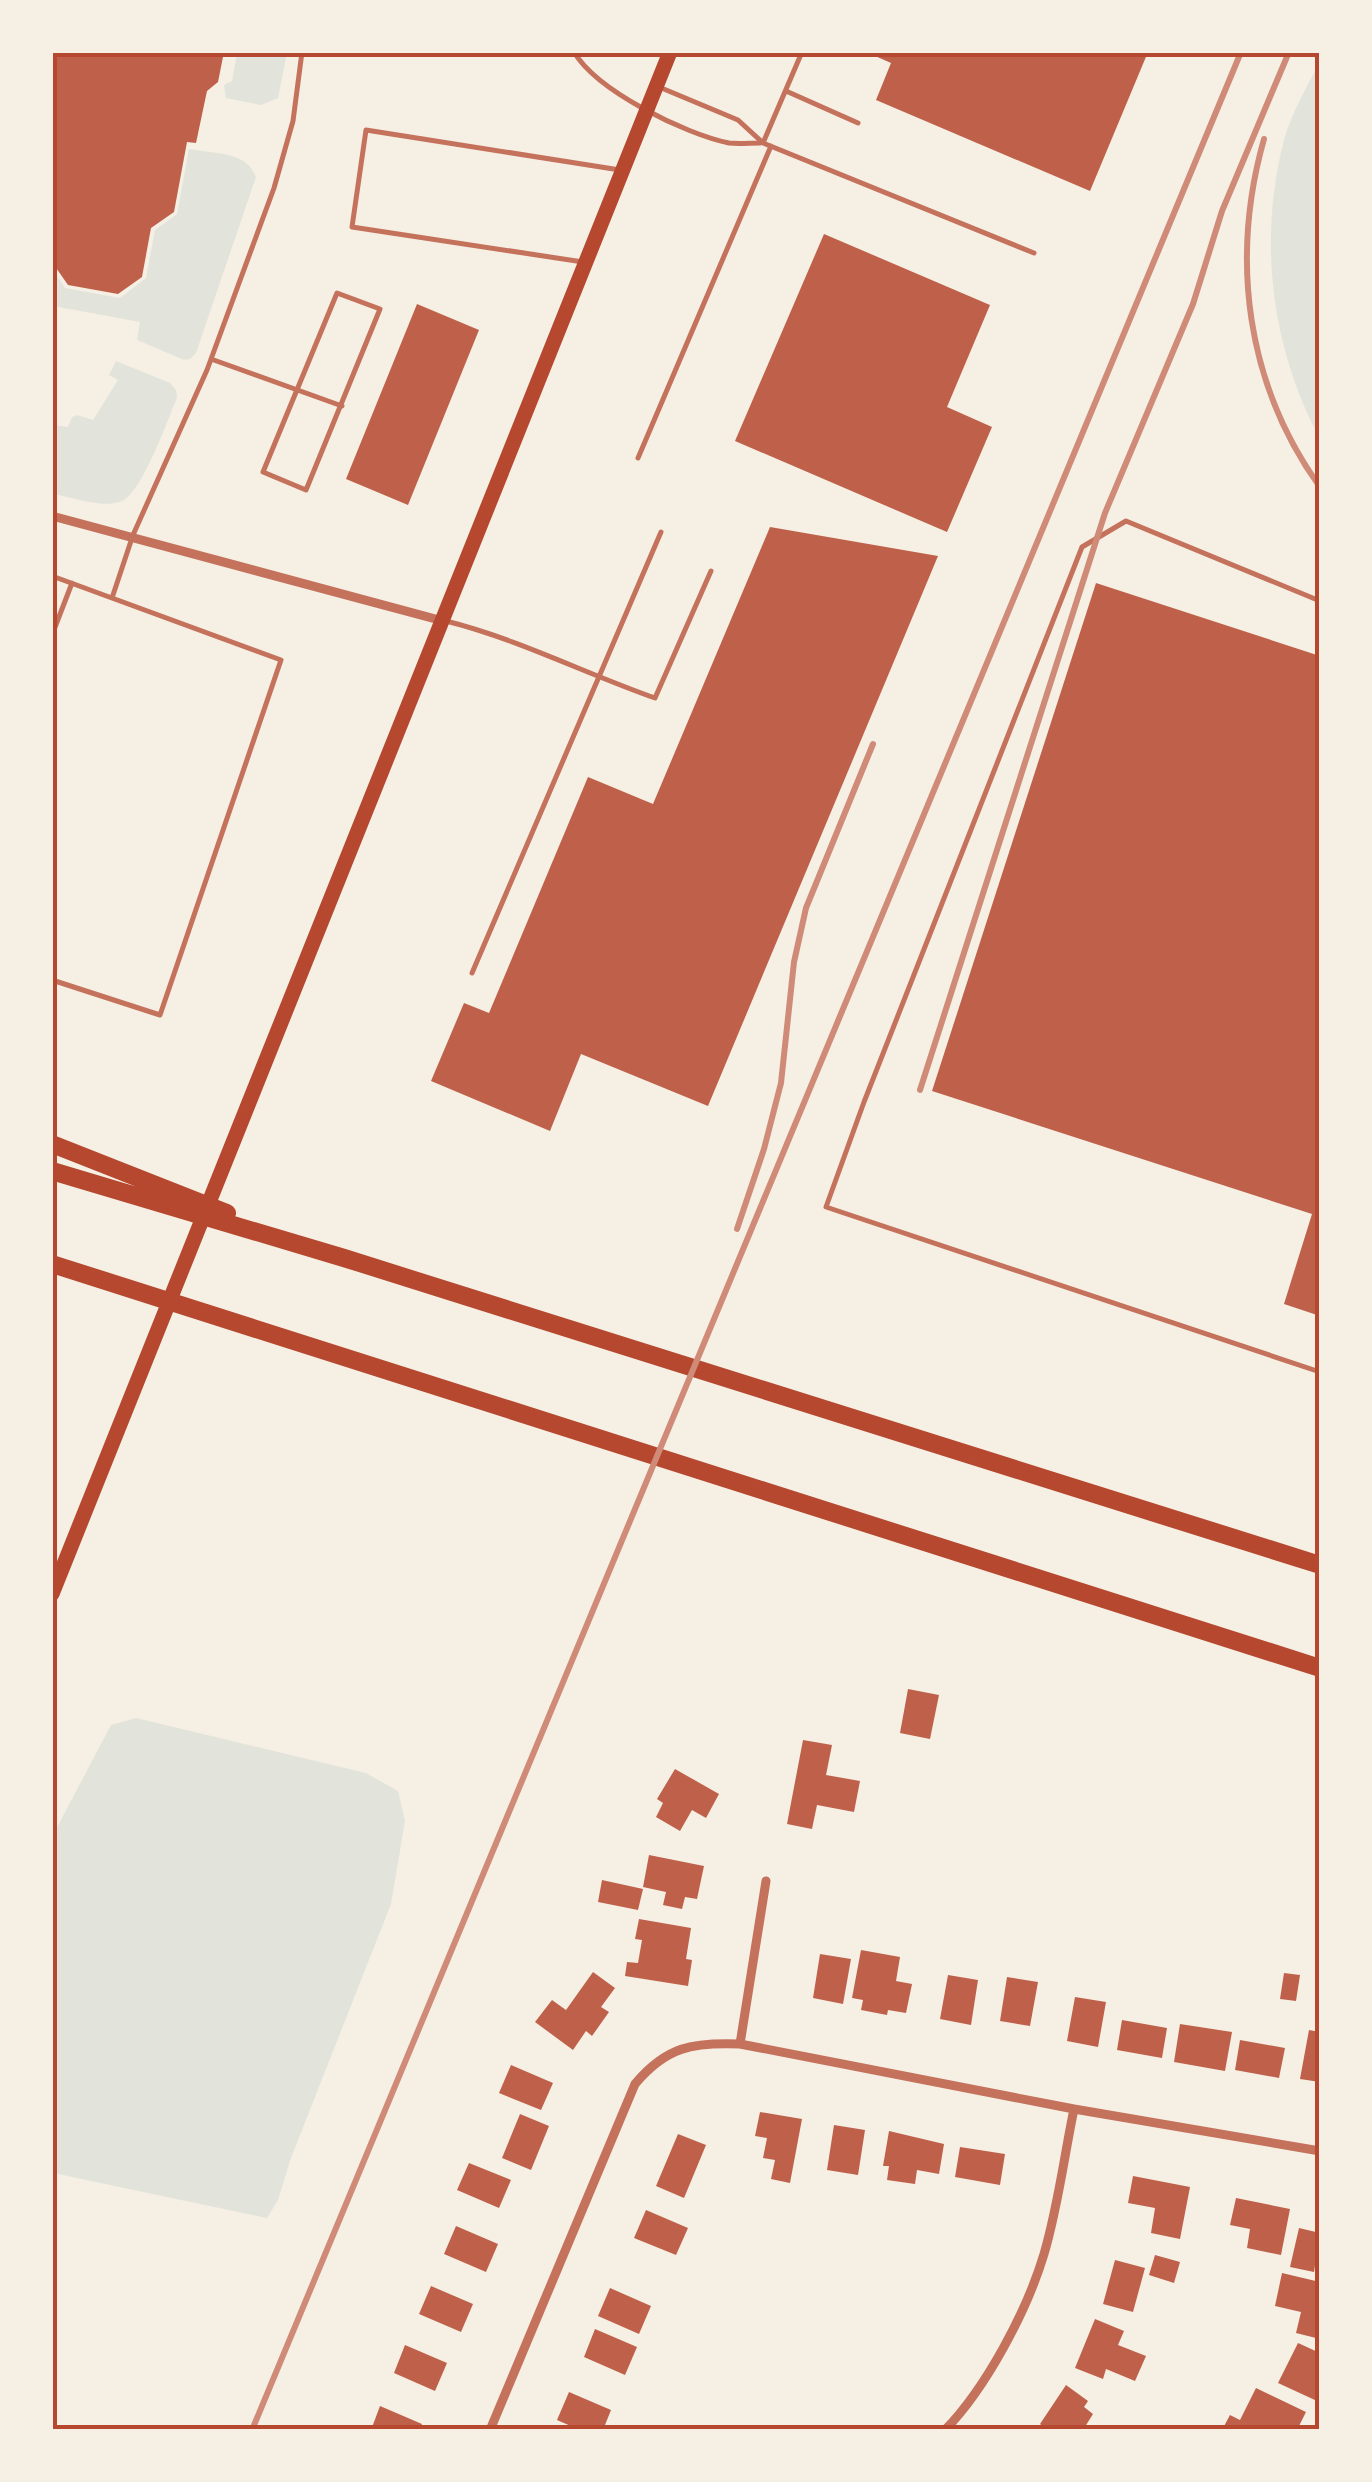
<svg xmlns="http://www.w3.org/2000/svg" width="1372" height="2482" font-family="'Noto Sans',sans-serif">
<rect width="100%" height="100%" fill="#f6efe4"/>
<path fill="#e2e4dc" d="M237,53H287L278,98L261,105L226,98L224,85L232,81Z
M1319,63V437C1271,346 1258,240 1284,140C1291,114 1307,87 1319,63Z
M189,149C214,154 247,151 256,177L196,353L190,359L184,360L137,340L140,322L53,306L52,268L65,288L120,298L146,278L155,230L177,214Z
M116,361L170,383L176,390L177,398C167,421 143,491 122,501C105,509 71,497 53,494V425L68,427L72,417L77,415L93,420L118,380L109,375Z
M136,1718L366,1773L398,1791L405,1821L391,1904L291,2158L278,2200L267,2218L53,2173V1835L111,1725Z"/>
<path fill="#bf614a" d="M52,52H224L218,82L207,91L196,143L187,142L174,212L151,228L142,277L118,294L68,285L52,262Z
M866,52H1148L1090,191L876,100L891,63Z
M824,234L990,305L947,407L992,427L947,532L735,441Z
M417,304L479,330L408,505L346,479Z
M770,527L938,556L708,1106L581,1054L550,1131L431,1081L464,1003L489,1013L588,777L653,804Z
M1096,583L1320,656V1316L1284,1304L1312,1214L932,1091Z
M908,1689L939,1695L930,1739L900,1733Z
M803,1740L832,1745L826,1775L860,1781L854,1812L817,1805L812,1829L787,1824Z
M675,1769L719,1794L706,1818L692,1810L680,1831L656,1817L663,1803L657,1799Z
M649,1855L704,1866L697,1899L685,1897L682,1909L663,1905L666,1892L643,1887Z
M602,1880L643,1889L638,1910L598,1902Z
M639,1919L691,1928L686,1959L692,1960L688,1986L625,1976L627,1962L638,1963L642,1940L635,1939Z
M861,1950L900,1957L896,1981L912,1984L906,2013L888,2010L887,2015L861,2010L863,2000L852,1998Z
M820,1954L851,1959L843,2004L813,1998Z
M593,1972L615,1988L601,2007L609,2012L592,2036L586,2031L573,2050L535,2022L552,2000L566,2010Z
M1284,1973L1300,1975L1296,2001L1280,1999Z
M948,1975L978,1980L971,2025L940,2019Z
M1007,1977L1038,1982L1030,2026L1000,2021Z
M1075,1997L1106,2002L1098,2047L1067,2041Z
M1122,2020L1167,2028L1162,2058L1117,2050Z
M1180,2024L1232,2032L1225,2071L1174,2062Z
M1309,2030L1320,2032V2082L1300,2079Z
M1240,2040L1285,2048L1279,2078L1235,2070Z
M511,2065L553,2083L541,2110L499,2093Z
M760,2112L802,2119L790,2183L771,2179L775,2160L763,2158L767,2138L755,2136Z
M520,2114L549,2126L531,2170L502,2158Z
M834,2125L865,2130L858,2175L827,2170Z
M889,2131L944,2144L939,2174L917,2170L915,2184L887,2180L889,2166H883Z
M678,2134L706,2145L684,2198L656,2186Z
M960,2147L1005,2154L1000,2185L955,2177Z
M469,2163L511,2180L499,2208L457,2190Z
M1133,2176L1190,2187L1180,2239L1151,2233L1155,2208L1128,2203Z
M1236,2198L1290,2209L1281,2255L1247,2248L1250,2229L1230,2225Z
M646,2210L688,2228L676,2255L634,2238Z
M456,2226L498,2244L486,2272L444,2254Z
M1299,2228L1320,2233L1314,2272L1290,2267Z
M1155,2255L1180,2262L1174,2283L1149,2275Z
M1115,2260L1145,2268L1133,2312L1103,2304Z
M1282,2273L1320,2282V2339L1296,2333L1301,2312L1275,2306Z
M431,2286L473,2304L461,2332L419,2314Z
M610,2288L651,2306L639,2334L598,2316Z
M1095,2319L1124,2331L1118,2345L1146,2356L1135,2381L1106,2369L1103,2379L1075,2368Z
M595,2329L637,2347L625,2375L584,2357Z
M1298,2343L1320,2353L1317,2401L1278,2383Z
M405,2345L447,2363L435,2391L394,2373Z
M1066,2385L1088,2401L1084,2407L1093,2414L1083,2430H1047L1040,2424Z
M1256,2388L1306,2412L1297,2430H1222L1230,2415L1240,2420Z
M569,2392L611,2410L603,2430H580L557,2420Z
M380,2406L422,2424L420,2430H371Z"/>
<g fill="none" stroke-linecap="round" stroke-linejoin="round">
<path stroke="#c5725c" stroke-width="5" d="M574,52C597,91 685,134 729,143C738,144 750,143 760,143
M659,87L738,120L763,143L1034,253
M786,91L858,123
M763,143L802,52
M583,262L352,227L366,130L620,170
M337,293L380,309L306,490L263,472Z
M211,359L342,406
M638,458L771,146
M52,576L281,660L160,1015L52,980
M113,595L133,535L207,370L274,188L293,121L302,52
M1320,601L1126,521L1082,547L864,1102L826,1207L1320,1372
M446,621C518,639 584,673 655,698L711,571
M52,635L72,583
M472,973L661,532"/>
<path stroke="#c5725c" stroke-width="9" d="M52,516L443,621
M740,2044L766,1881
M490,2430L635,2084C666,2047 692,2042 740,2044L1074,2109L1320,2151
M945,2430C986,2388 1027,2311 1044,2254C1058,2207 1064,2157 1074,2109"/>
<path stroke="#b5482f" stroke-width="15" d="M52,1594L670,52"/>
<path stroke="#b5482f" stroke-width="18" d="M52,1144L227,1213
M52,1171L344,1258L1320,1565
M52,1264L1320,1668"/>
<path stroke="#cf8b77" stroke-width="6" d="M1264,139C1230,259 1246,384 1320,487
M920,1090L1105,513L1193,304L1222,211L1289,52
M737,1229L764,1149L781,1083L794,962L806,908L873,744
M252,2430L1241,52"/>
</g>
<rect width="1372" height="2482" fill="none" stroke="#f6efe4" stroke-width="110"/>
<rect x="55" y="55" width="1262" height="2372" fill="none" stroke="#b5482f" stroke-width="4"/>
</svg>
